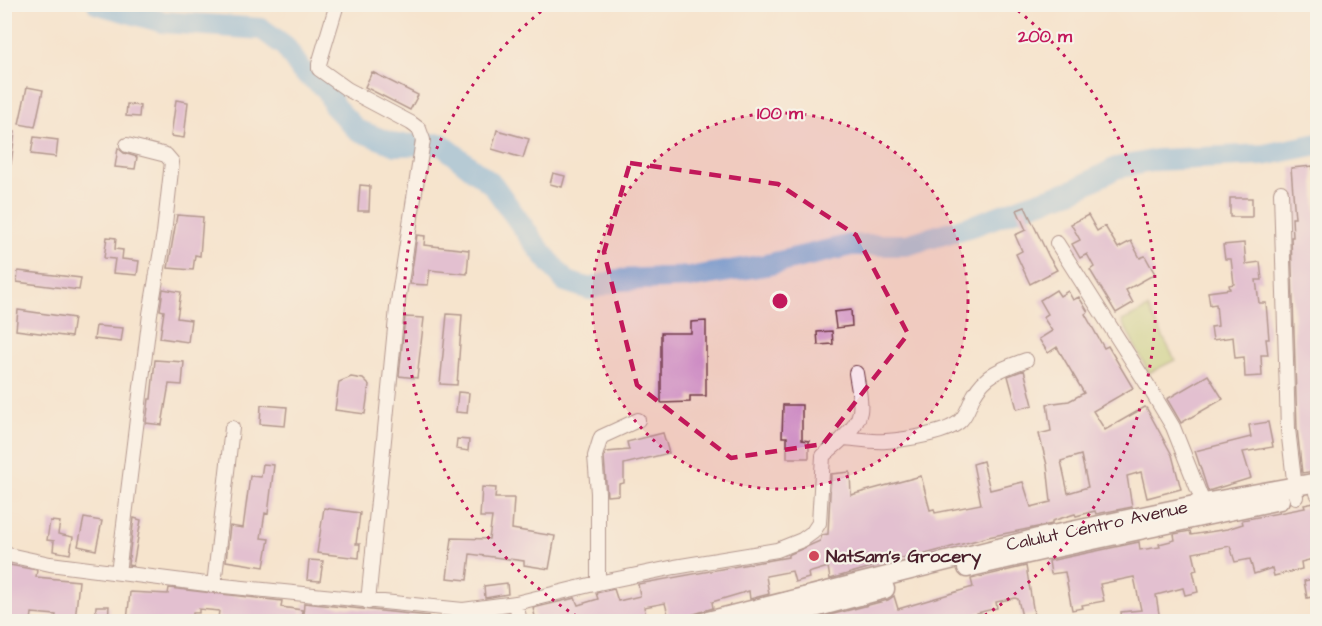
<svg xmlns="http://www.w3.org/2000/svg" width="1322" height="626" font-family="'Architects Daughter',sans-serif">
<rect width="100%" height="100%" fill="#f7f3e8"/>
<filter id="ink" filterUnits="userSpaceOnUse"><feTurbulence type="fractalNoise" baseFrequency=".0167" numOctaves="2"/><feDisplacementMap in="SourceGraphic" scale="12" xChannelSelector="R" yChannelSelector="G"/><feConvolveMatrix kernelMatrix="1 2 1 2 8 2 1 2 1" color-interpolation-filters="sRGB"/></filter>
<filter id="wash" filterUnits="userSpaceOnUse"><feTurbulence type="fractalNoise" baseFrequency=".008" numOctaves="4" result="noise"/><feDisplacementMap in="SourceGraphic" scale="24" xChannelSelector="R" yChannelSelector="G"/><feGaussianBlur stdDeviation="1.35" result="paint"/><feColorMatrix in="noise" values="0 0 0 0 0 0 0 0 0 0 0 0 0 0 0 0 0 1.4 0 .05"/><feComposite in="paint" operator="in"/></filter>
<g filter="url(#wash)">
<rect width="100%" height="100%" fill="#f5e4cd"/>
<path fill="#b8ce72" stroke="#81764e" stroke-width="1.5" d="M1148,308L1175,360L1149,373L1122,321Z"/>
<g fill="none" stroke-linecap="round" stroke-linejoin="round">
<path stroke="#68aadc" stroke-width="22" d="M98,4L163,22L262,29L285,46L301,70L327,89L334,106L357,130L396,145L441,144L493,185L535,244L565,281L590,289L618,280L694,277L771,264L851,245H906L975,225L1026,206L1074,190L1116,168L1157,160L1264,155L1318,144"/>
</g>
<g id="blocks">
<path fill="#cc96d2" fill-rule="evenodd" d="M372,72L418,95L410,110L365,87Z
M27,87L43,90L35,127L19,124Z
M176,100L188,102L184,138L171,136Z
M127,104L140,106L139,117L126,116Z
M497,130L529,139L523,158L492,149Z
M4,131L15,132L11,164L4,163Z
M34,137L58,140L56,157L31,154Z
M118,148L124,153L137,157L135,169L115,167Z
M1313,166L1317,225V427H1315L1317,451H1314L1315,459L1313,460L1315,471L1302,473L1297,428L1291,237H1293L1292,218H1295L1291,168Z
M553,173L565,176L562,187L550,184Z
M360,185L370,186L369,211H358Z
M1230,198H1252V217H1230Z
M1025,207L1049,257L1057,270L1030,284L1016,254L1022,251L1015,235L1026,230L1017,210Z
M177,215L203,217L200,256L195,255L193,270L168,268Z
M1088,215L1097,231L1105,226L1118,248L1131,241L1140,258L1145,256L1155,274L1126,290L1133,303L1116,313L1090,270L1094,267L1087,254L1080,258L1072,244L1080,240L1071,224Z
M417,235L425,236L424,245L469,250L467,274L430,270L428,285L410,284Z
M107,237L116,238L115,249L123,250L122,259L139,261L137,275L113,273L115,259L104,258Z
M1244,243L1246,264L1260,262L1262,280H1256L1259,303H1266L1269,339H1266L1268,355H1261L1262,376L1245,377L1244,357L1235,358L1233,337L1213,340L1211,327L1218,326L1216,304L1210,305L1208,292L1230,289L1229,285L1234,284L1231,259H1225L1223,245Z
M18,271L81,278L79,290L17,282Z
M163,289L181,292L177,318L191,320L188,342L160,338L164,311L160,310Z
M1056,290L1060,296L1068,291L1073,300L1079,297L1088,312L1085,314L1104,348L1108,346L1133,388L1093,411L1105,430L1145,407L1147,409L1172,455L1181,489L1147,498L1141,472L1127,476L1132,507L1096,514L1095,511L1076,516L1075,514L1052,521V524L988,537L907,559L906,557L830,579L828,567L808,573L809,578L795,582L792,571L766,576L769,594L750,599L749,591L712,602L713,608L685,617L684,615L669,618L665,603L644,607L647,621H536L533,608L575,598L578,605L598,599L596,593L614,589L618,601L640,596L638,584L788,557V555L820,541L822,535L828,534L831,474L850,472L851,495L921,476L930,510L934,509L935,513L981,504L973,464L983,461L990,490L1023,482L1031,507L1051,502L1047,465L1039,434L1051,431L1047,404L1069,401L1084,393L1057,347L1048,353L1039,339L1052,331L1043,317L1048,314L1040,300ZM1081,455L1088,487L1068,493L1061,461Z
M18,310L74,318L71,337L16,330Z
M851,310L852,326L836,328L834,312Z
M447,314L462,315L457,385L440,384Z
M405,317L424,318L417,378L399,376Z
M706,321V396H690V402L661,403V333H691V322Z
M96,326L123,328L121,342L94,339Z
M832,331L833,344L818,345L817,332Z
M155,360L184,362L182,385L169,384L162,425L146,423L149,399H151Z
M1024,370L1033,405L1017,409L1008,376Z
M1208,375L1223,399L1181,423L1167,399Z
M351,377L363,379L369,385L365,414L335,410L339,382Z
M458,392L469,393L467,413L456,412Z
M261,405L287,407L285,426L260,424Z
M783,405H802V440L809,441V458H787V437H782Z
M1268,422L1273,447L1243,452L1251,478L1208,491L1195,451L1251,437L1249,425Z
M663,433L669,453L624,464V483L619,484V495L607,496L604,457L606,452L629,450L627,442Z
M457,439L469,440L468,451L456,449Z
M263,464L274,465L268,514L265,513L261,538L269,539L264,567L226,561L230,526L243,528L250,476L261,477Z
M482,487L496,488L495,498H514L512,529L555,536L549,569L524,565V561L470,554L467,580L447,578L452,538L489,539L492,517H480Z
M1314,503L1317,504V558L1301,562L1302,569L1274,576L1272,568L1254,574L1250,559L1235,562L1230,546L1193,553L1197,570L1193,571L1198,592L1185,595L1183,588L1156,595L1160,620L1145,621L1144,619L1122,621L1121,612L1141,610L1134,577L1100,584L1104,601L1082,605L1083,608L1072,610L1065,572L1051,574L1049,561L1139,542L1140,550L1160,547L1159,544L1175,540L1174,534L1190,531L1191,535L1227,529L1243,524L1242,520L1305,508L1304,505Z
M324,508L360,513L356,544H360L359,558L317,553Z
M84,518L102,521L96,550L78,546Z
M134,518L141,520L133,566L128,565Z
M50,521L60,522L58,534L73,537L70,554L53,551L54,541L47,540Z
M309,560L323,561L320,581L307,580Z
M4,564L37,570L36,577L79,581L75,621H55L56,615L32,613L31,621H4Z
M1026,566L1034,614L1022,617L1018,599L1015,598L996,602L997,608L977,613L979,620L973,621H918L916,615L894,621H887L886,617L872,621H807L888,600L894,596L898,609L973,587L971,579Z
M1317,578V596L1307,598L1304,581Z
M507,583L508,594L485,598L484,586Z
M169,588L282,601L281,607L302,610L301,621H234L235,620L218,618L219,611L199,609V613H193L192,621H127L130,592L168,594Z
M304,603L429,616V621H351L303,618Z
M96,606H109L108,621H95Z
M508,613L509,621H471V618Z"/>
</g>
</g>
<g filter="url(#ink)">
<use href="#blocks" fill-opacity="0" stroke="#643d43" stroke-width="1.5"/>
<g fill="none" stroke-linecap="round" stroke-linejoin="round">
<defs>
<path id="street" d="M337,4L319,64V69L347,89L411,123L419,129L423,140L397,308L368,602
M1281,192L1288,429L1296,497
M1057,243L1152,392L1173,427L1206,510
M844,438C857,439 872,442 886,441C904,440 950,433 961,420C967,414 970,403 974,395C986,373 1004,368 1026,360
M1317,493L1318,495
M4,554L50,564L214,585L463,610L516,603L598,583L675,567L777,550L802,540L813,532L819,523L823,456C830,449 838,444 844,437C868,415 860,401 856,373
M118,573L150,314L164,233L172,162L166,155L127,145
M598,583V493L595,456L601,437L638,420
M214,585L232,428
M516,603L520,622"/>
<path id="secondary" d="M967,568L1041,551L1280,500
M704,622L1038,538L1204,503L1318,482
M762,622L885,589"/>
</defs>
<use href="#street" stroke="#643d43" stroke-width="16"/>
<use href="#secondary" stroke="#643d43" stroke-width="21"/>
<use href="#street" stroke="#fff" stroke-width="14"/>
<use href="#secondary" stroke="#fff" stroke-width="18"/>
</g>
</g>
<path d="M0 0H1322V626H0ZM630,163L778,184L856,235L908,334L823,444L731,458L637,385L604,252Z" fill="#f5e4cd" fill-opacity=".55" fill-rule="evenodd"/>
<path fill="none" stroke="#c2185b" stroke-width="4.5" stroke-dasharray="12 8" stroke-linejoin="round" d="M630,163L778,184L856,235L908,334L823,444L731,458L637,385L604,252Z"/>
<circle cx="780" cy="301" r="188" fill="#c2185b" fill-opacity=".12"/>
<g fill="none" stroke="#c2185b" stroke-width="3" stroke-dasharray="3 6">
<circle cx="780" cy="301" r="188"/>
<path d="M584 621A375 375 0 0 1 549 5M1011 5A375 375 0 0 1 976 621"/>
</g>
<circle fill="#d1495b" stroke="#f7f3e8" stroke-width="2" cx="814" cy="556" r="6"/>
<g text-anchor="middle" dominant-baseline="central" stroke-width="4.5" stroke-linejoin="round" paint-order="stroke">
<g font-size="18" fill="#4a1f2b" stroke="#f7f3e8">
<text transform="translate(1097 526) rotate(-12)">Calulut Centro Avenue</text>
</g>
<g font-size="18" font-weight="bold" fill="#4a1f2b" stroke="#f7f3e8" text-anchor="start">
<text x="826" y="556">NatSam's Grocery</text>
</g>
</g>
<circle cx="780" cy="301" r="9" fill="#c2185b" stroke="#f7f3e8" stroke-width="3"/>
<g font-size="18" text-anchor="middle" font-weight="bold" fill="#c2185b" stroke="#f7f3e8" stroke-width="4.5" stroke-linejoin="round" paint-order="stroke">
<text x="1045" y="42">200 m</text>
<text x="780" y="119">100 m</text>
</g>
<rect width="1322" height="626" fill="none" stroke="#f7f3e8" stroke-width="24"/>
</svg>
